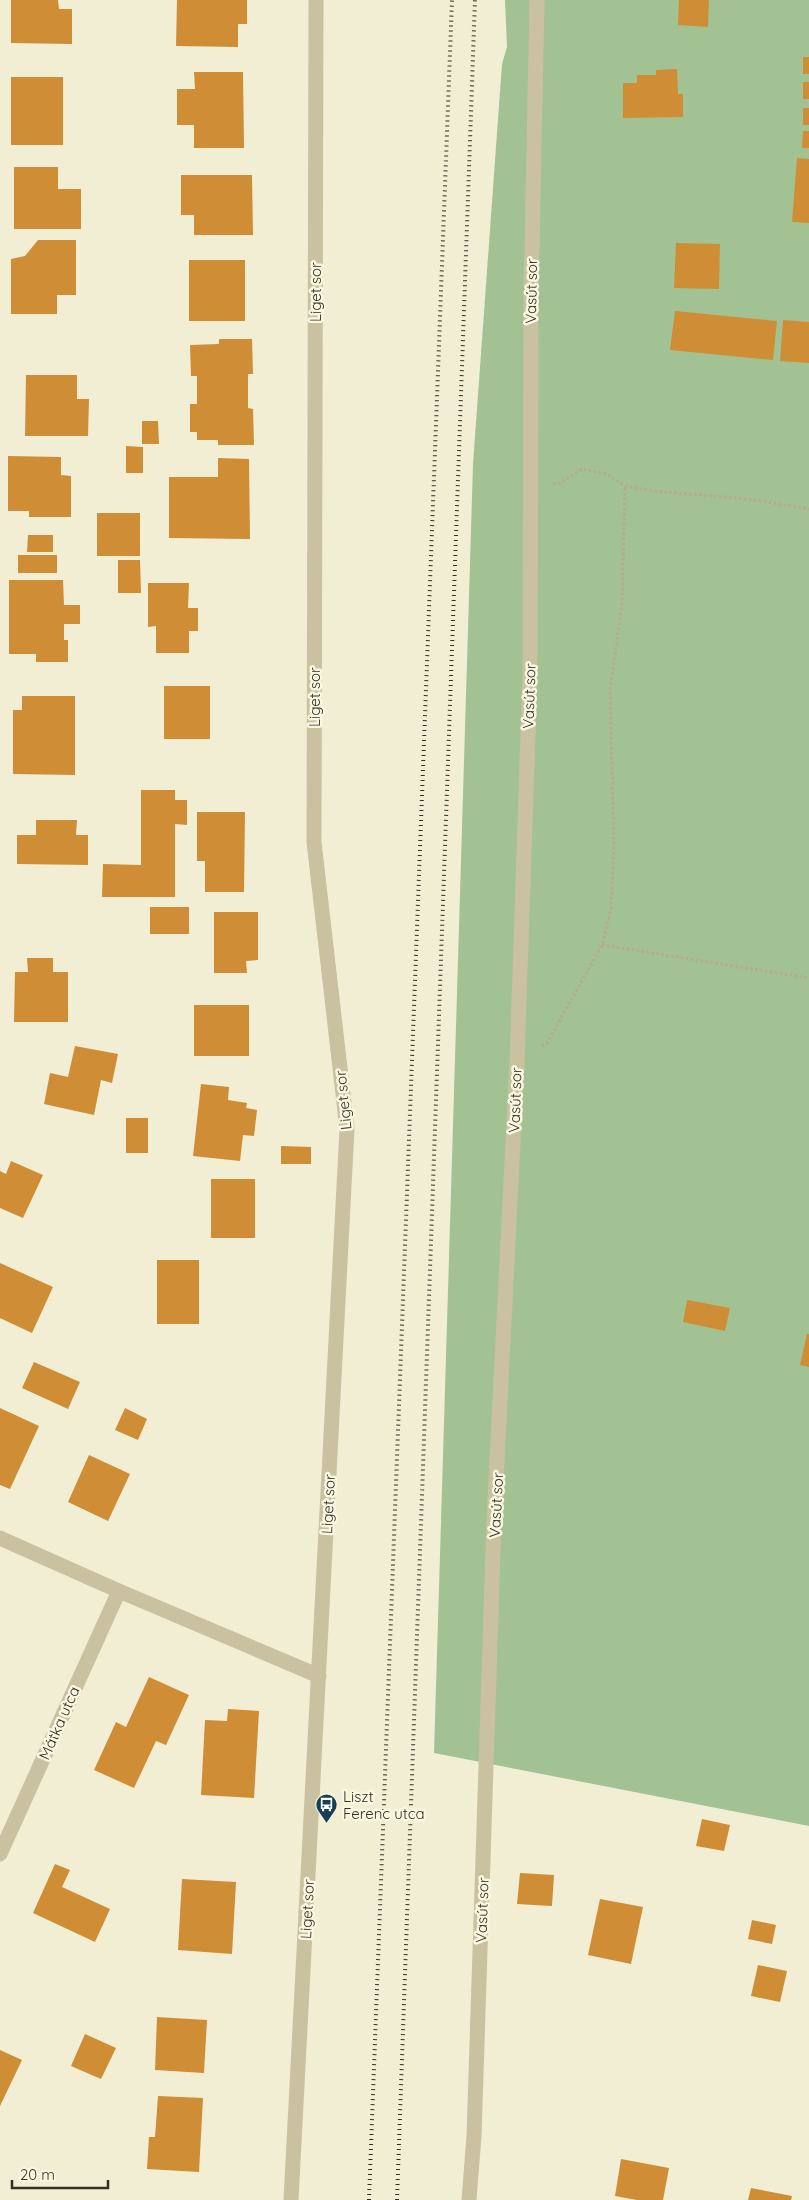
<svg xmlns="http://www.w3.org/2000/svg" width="809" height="2200" font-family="Quicksand,sans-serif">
<rect width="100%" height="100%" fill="#f2eed4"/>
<path fill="#a3c294" d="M505,0H809V1826L434,1753L473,464L502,64L507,47Z"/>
<path fill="#cf8d35" d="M11,0H58L59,9H72V44L11,43Z
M177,0H247V24H238V47L176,46Z
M679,0H709L708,27L678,25Z
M803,57H809V74H803Z
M677,69L678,94H683V117L623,118V83H637V75H656V70Z
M194,72H243L244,148H194V125H177V89H195Z
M11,77H63V145H11Z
M803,82H809V99H803Z
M803,108H809V125H803Z
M803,131H809V148H802Z
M797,158L809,159V223L792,222Z
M14,167H58V189H81V229H14Z
M181,175H252L253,235H194V215H181Z
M38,240H76V295H57V314H11V259L25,256Z
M676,243L720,244L719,289L674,288Z
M189,260H245V321H189Z
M675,311L777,321L773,360L670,350Z
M783,320L809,322V363L780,361Z
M219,339H252L253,374H248V408L253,409L254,445H218V440H197V432H190V404H197V376H191L190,345L219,344Z
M26,375H77V399H89L88,436H25Z
M142,421H158L159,444H142Z
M126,446L143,447V473H126Z
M8,456L61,457V475L71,476V517H29V511H8Z
M218,458L249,459L250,539L169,538V477H218Z
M97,513H140V556H97Z
M28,535H53V552H27Z
M18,555H57V573H18Z
M118,560H140L141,593H118Z
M9,580H63L64,605H80V624H64V640H68V662H36V654H9Z
M148,583H189L188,608H198V631H189V653H156V626L148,627Z
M164,686H210V739H164Z
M22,696H75V775L13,774V710H22Z
M141,790H175V800H187V825L175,824V897H102L103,864L141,865Z
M197,812H245L244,892H205V861H197Z
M36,820H77L76,835H88V865L17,864V835H36Z
M150,907H189V934H150Z
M214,912H258V960L246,961L247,973H214Z
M27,958H53V972H68V1022H14L15,972H28Z
M194,1005H249V1056H194Z
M75,1046L118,1054L112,1083L101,1080L94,1115L44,1104L50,1073L68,1077Z
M201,1084L229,1087L228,1100L247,1103L246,1108L257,1110L254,1136L243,1135L240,1161L193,1156Z
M126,1118H148V1153H126Z
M281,1146L311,1147V1164H281Z
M11,1161L43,1175L23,1218L0,1208V1171L6,1174Z
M211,1179H255V1238H211Z
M157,1260H199V1324H157Z
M0,1263L53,1287L32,1333L0,1318Z
M687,1300L730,1308L725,1331L683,1322Z
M807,1334H809V1367L800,1365Z
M34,1362L80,1382L68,1409L22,1388Z
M0,1408L39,1426L10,1489L0,1485Z
M125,1408L147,1419L138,1440L115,1430Z
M89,1455L130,1474L108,1521L68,1502Z
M149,1677L189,1695L166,1745L156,1741L134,1788L94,1770L116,1722L126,1727Z
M228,1709L259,1711L254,1798L201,1795L205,1720L227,1721Z
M702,1819L730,1825L724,1851L696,1846Z
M55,1864L70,1870L62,1887L110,1909L95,1942L33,1913Z
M520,1873L554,1875L552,1906L517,1904Z
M182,1879L236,1882L232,1954L178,1950Z
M600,1899L643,1907L631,1964L588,1955Z
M752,1920L776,1925L772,1944L748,1939Z
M758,1965L787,1971L780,2002L751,1996Z
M157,2017L207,2020L204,2073L155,2070Z
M85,2034L116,2048L101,2079L71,2066Z
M0,2050L22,2060L0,2106Z
M158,2096L203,2098L199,2172L147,2169L149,2137H155Z
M621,2159L669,2168L663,2200H637L615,2196Z
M751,2188L792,2196L791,2200H748Z"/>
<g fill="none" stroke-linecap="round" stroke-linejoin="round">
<path stroke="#b6ab8a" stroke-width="3" stroke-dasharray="2.5 2.5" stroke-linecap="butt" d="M553,484L560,483L582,469L607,474L625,486L653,491L748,499L809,509
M602,945L809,978
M542,1046L547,1043L602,945L611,910L614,845L610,690L622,604L625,486"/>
<path stroke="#cac1a0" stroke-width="15" d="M0,1538L119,1591L319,1676
M0,1854L119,1591
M291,2200L347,1129L314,842L316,0
M469,2200L474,2136L494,1520L517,1063L530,673L531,301L537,0"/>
<path stroke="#342e24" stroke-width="4" stroke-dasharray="1 4" stroke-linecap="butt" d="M369,2200L452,0
M397,2200L475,0"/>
</g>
<defs>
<symbol id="bus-pin" viewBox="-11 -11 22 30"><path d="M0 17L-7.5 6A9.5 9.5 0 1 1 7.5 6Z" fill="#173e57" stroke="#faf7e0"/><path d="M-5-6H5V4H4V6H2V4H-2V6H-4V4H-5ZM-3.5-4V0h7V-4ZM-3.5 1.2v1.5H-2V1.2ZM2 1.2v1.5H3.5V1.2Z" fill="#fff"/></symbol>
</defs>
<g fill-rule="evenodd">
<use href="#bus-pin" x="314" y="1792" width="25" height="34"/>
</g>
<g text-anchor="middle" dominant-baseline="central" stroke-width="5" stroke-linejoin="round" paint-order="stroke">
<g font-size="15" fill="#342e24" stroke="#faf7e0">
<text transform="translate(531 291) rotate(-89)">Vasút sor</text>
<text transform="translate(315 292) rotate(-90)">Liget sor</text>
<text transform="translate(529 696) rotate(-88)">Vasút sor</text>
<text transform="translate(314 697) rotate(-90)">Liget sor</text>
<text transform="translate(343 1100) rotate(-96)">Liget sor</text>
<text transform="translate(515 1100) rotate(-88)">Vasút sor</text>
<text transform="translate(328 1504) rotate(-87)">Liget sor</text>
<text transform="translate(496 1505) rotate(-87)">Vasút sor</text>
<text transform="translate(59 1723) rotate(-66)">Mátka utca</text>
<text transform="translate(307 1909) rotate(-87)">Liget sor</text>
<text transform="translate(482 1910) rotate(-88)">Vasút sor</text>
</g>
<g font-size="15" fill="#342e24" stroke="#faf7e0" text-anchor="start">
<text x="343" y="1796">Liszt<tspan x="343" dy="17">Ferenc utca</tspan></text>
</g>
</g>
<path d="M12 2180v8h96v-8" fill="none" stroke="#342e24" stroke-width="2.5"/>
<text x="20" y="2180" font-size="15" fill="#342e24" stroke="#faf7e0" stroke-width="4" paint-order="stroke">20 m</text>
</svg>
